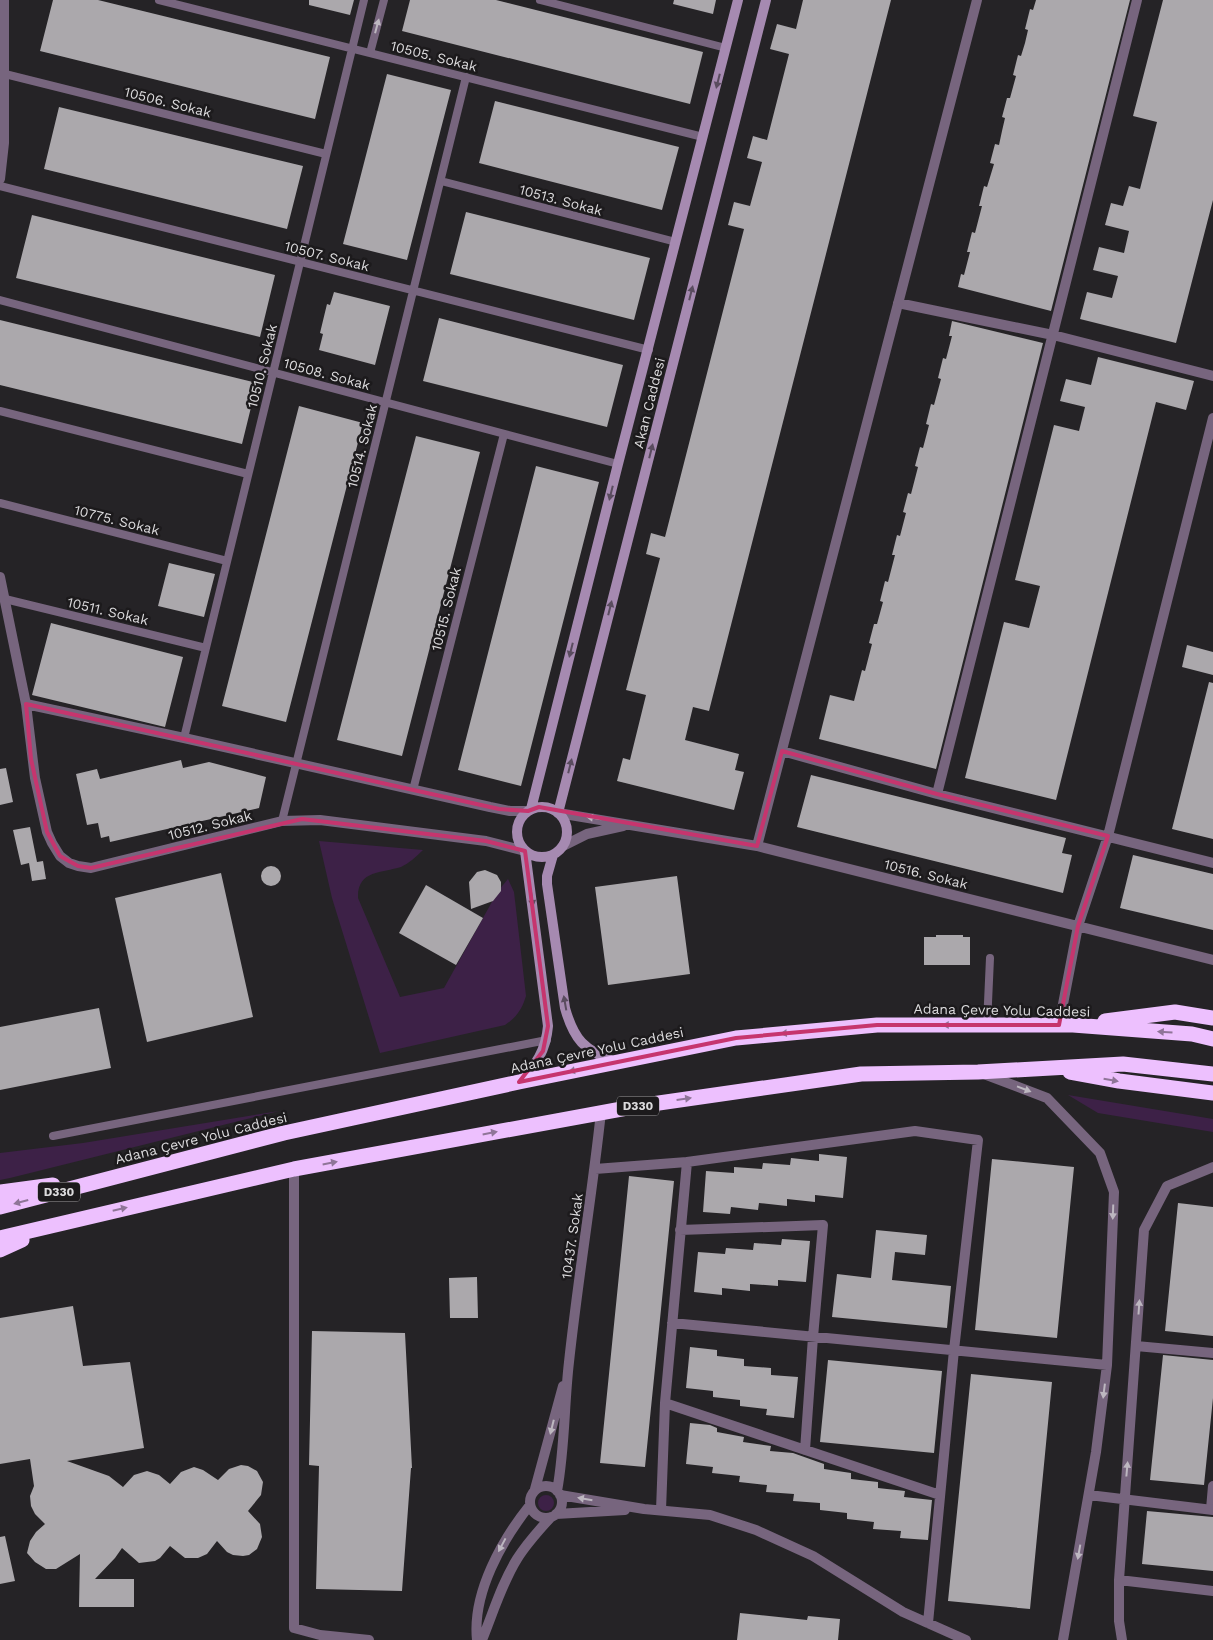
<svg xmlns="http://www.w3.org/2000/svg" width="1213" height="1640" font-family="'Work Sans',sans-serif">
<rect width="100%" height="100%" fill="#252326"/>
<path fill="#3d2147" d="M319,841L423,850C416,857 409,863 401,867C382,873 357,870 358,898L400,997L444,988L498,891L508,879L514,892L526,996C522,1009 517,1017 505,1025L380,1053L332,898Z
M1068,1095L1213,1119V1132L1098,1113Z
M279,1111L10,1178L0,1180V1153L83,1143Z
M538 1503a8 8 0 1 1 16 0a8 8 0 1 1-16 0Z"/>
<path fill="#aba8ac" d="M53,0H98L330,57L315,119L40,51Z
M309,0H354L350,15L309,5Z
M410,0H496L703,52L690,104L402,31Z
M674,0H716L713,14L673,4Z
M803,0H891L709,711L693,707L685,740L739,754L735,770L744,772L734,810L617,781L623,758L630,760L646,695L626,690L660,558L646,554L651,533L665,537L744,229L728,225L734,202L750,206L762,162L747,158L753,136L767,140L789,54L770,49L777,24L796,29Z
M1036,0H1130L1051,311L958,287L961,274L964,275L970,252H967L972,232L975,233L982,206H979L984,186L987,187L994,164L990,163L995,144L999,145L1002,131L1005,118L1002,117L1007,98H1010L1016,76L1013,75L1018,55L1021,56L1025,43L1028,30L1025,29L1030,9L1033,10Z
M1163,0H1213V200L1176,343L1080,319L1087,292L1112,298L1118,276L1093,270L1099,247L1124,253L1129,231L1105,225L1111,203L1123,206L1129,186L1140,189L1157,122L1133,116Z
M387,74L451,90L407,260L343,244Z
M495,101L679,147L662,210L479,163Z
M59,107L303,166L287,229L44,169Z
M466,212L650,258L634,320L450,274Z
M32,215L275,275L260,337L16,278Z
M334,292L390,306L375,365L319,350L323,334L320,333L327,304L330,305Z
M439,318L623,365L607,427L423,381Z
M0,320L257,383L242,444L0,385Z
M952,321L1043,343L936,769L819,739L830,695L854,701L862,670L865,671L872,644L869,643L874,624H877L883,602L880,601L885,581L888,582L895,555H892L897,535L900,536L906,513L903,512L908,493L911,494L918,467L915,466L920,447L923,448L929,425L926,424L931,404L934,405L941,379L938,378L943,358L946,359L952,336H949Z
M1098,357L1194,381L1186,410L1156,402L1056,800L965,778L1004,622L1029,628L1040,586L1015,580L1054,425L1079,431L1085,407L1060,401L1066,379L1091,385Z
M299,406L363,423L286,722L222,706Z
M416,436L480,452L402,756L337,740Z
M536,466L599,482L521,786L458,770Z
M169,563L215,574L204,617L158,606Z
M51,623L183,657L165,727L32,695Z
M1187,645L1213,652V675L1182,667Z
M1209,682L1213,683V839L1172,829Z
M181,760L183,768L209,762L266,777L259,808L110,842L109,836L101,838L98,823L87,825L76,774L97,769L100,779Z
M6,768L13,802L0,805V769Z
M811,775L1066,838L1062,853L1072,855L1063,893L797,827Z
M30,827L37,862L43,861L46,879L32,881L29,863L21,865L13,830Z
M1133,855L1213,874V930L1120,908Z
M261 876a10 10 0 1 1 20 0a10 10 0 1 1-20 0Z
M485,870L497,875L501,882V891L493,901L471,909L469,882L477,872Z
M221,873L253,1017L147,1042L115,898Z
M677,876L690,974L608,985L595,887Z
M426,885L483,918L456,965L399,933Z
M936,935H963V937H970V965H924V937H936Z
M99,1008L111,1068L0,1090V1027Z
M819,1154L847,1157L843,1198L815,1195V1202L787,1199V1206L759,1203L758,1210L731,1207L730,1214L703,1212L706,1171L734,1173V1167L762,1169L763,1163L790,1165L791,1158L819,1161Z
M992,1159L1074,1167L1057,1338L975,1330Z
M629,1176L674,1181L645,1467L600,1463Z
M1178,1203L1213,1207V1336L1165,1331Z
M876,1230L927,1235L925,1255L895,1252L892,1280L951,1286L947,1328L832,1317L837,1274L871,1278Z
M782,1239L810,1241L806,1282L778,1280V1286L750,1284V1291L722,1288V1295L694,1292L698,1252L725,1254L726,1248L753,1250L754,1243L781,1245Z
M477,1277L478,1318H450L449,1278Z
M73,1306L83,1366L130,1362L144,1448L67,1461L109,1476L123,1487L134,1475L147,1471L159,1475L170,1484L181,1472L194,1467L203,1470L218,1480L229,1469L241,1465L248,1466L257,1471L263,1482L261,1495L248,1511L260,1524L262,1537L257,1549L249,1555L243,1556L233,1555L227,1552L217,1541L207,1554L198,1558H185L170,1546L160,1558L155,1561L139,1563L122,1548L115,1558L95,1579H134V1607H79L80,1554L56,1569H46L35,1562L27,1553L30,1541L36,1532L45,1524L35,1514L31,1506L30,1496L34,1486L30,1459L0,1464V1318Z
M312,1331L405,1333L412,1468H411L402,1591L316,1589L319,1466L309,1465Z
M690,1347L717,1350V1356L744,1359V1366L771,1368V1375L798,1377L794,1418L766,1415L767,1409L740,1406V1400L713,1397V1391L686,1388Z
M1163,1355L1213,1360V1398L1204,1485L1150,1480Z
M828,1360L942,1371L934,1453L820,1442Z
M971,1374L1052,1382L1030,1609L948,1601Z
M690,1423L710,1425L717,1428V1432L744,1437L743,1442L771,1446L770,1451L793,1453L824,1464V1469L851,1473V1479L878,1482V1488L905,1491L904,1497L932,1500L928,1540L900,1538L901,1531L873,1529L874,1522L847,1519V1513L820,1510V1503L793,1501L794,1494L766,1492L767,1485L739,1482L740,1476L712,1473L713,1467L686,1464Z
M1147,1511L1213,1517V1571L1142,1564Z
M5,1536L15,1581L0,1584V1537Z
M740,1613L807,1620L808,1616L840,1619L838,1640H737Z"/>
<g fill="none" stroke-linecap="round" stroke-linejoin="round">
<path stroke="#77657e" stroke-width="8" d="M159,0L703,137
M540,0L726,48
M370,53L384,0
M5,74L326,154
M441,181L676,242
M0,186L649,350
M0,300L618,464
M0,411L248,474
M0,503L227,561
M5,599L206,648
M184,738L364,0
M413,790L504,434
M282,821L466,77
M987,1025L990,958
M53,1136L547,1040"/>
<path stroke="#77657e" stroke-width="10" d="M0,179L4,143V0
M898,303L1053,335L1213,376
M0,577L26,704L35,778L47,832L52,843L60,856L69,863L78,866L91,868L282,821L320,820L486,841L525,851
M26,704L184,738L490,807L510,811H528
M782,751L937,794L1213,863
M937,794L1137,0
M558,813L757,846L1213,960
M563,846L587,834L623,826
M757,846L977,0
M1059,1025L1078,926L1108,836L1213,418
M984,1074L1047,1098L1100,1153L1114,1192L1107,1365L1096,1452L1063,1640
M687,1162L915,1131L978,1140L954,1350L928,1623
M294,1169V1628L320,1635L369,1640
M595,1169L687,1162L665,1403L661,1510
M680,1230L823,1225L813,1337L805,1450
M672,1323L1107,1365
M1136,1346L1213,1353
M665,1403L940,1495
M530 1502a16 16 0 1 1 32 0a16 16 0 1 1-32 0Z
M535,1489L563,1386
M557,1491C565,1448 564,1405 569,1362C578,1278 592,1196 601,1112
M560,1495L644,1509L710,1515L756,1530L813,1556L903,1612L966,1640
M1089,1495L1213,1510
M1211,1509L1213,1486
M556,1514L625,1510
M1119,1580L1213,1591
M477,1640C472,1593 502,1540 530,1505
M482,1640C493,1613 502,1583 517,1559C527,1543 539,1530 551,1517
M1122,1640L1119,1621V1580L1144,1230L1167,1186L1213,1167"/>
<path stroke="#a68ab1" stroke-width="10" d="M517 832a25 25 0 1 1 50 0a25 25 0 1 1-50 0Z
M531,809L618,464L738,0
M558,813L766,0
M553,855L547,876V884L565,1008C574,1040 584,1050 615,1062
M519,1082C536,1066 546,1050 548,1026L525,851"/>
<path stroke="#edc0fe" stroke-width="15" d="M1105,1021L1175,1012L1213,1018
M1070,1072L1119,1081L1213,1093
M0,1192L53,1185
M0,1207L284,1133L519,1082L736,1038L877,1025H1073L1192,1034L1213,1039
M0,1238L294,1169L638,1106L861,1074L978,1072L1123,1064L1213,1074
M0,1250L22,1240"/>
</g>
<defs><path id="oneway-solid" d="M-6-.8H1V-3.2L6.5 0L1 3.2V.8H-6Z" transform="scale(1.25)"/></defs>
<g fill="#bdb7c0">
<use href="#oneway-solid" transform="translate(377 26) rotate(-75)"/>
<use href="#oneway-solid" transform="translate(594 818) rotate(-171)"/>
<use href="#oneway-solid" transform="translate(1024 1089) rotate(21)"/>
<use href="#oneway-solid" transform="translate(1113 1212) rotate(92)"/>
<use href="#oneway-solid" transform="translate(1139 1307) rotate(-86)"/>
<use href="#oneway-solid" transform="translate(1104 1391) rotate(97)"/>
<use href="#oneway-solid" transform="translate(552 1427) rotate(104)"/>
<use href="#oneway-solid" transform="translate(1127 1469) rotate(-85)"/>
<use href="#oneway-solid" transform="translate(585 1499) rotate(-170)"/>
<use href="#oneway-solid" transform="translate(502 1545) rotate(118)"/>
<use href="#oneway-solid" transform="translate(1079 1552) rotate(100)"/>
</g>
<g fill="#5a4c5f">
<use href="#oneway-solid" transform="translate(718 81) rotate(104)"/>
<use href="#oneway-solid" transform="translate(691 293) rotate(-76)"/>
<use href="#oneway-solid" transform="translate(651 451) rotate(-76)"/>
<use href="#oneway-solid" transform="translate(611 493) rotate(104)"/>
<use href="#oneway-solid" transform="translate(610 608) rotate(-76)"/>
<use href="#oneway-solid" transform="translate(571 650) rotate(104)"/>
<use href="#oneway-solid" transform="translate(570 766) rotate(-76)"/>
<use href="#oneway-solid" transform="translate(532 899) rotate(82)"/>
<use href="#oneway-solid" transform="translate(565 1003) rotate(-100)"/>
</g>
<g fill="#8f7598">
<use href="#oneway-solid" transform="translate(950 1025) rotate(-180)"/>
<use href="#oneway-solid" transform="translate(1165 1032) rotate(-176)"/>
<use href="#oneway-solid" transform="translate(788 1033) rotate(175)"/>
<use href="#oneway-solid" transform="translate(576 1070) rotate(168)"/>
<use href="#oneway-solid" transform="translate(1111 1080) rotate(10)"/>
<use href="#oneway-solid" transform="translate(684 1099) rotate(-8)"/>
<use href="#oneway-solid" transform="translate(490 1133) rotate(-11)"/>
<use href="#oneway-solid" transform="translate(330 1163) rotate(-11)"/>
<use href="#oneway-solid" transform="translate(21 1202) rotate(165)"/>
<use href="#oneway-solid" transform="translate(120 1209) rotate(-13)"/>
</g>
<path fill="none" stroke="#c6356e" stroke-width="4" stroke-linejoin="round" d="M26,704L499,809L528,811L539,807L757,846L782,751L937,794L1108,836L1078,926L1059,1025H877L736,1038L519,1082L543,1051L548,1026L525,851L486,841L302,819L91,868L78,866L60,856L47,832L31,759Z"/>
<g text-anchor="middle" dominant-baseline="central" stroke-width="5" stroke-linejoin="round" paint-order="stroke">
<g fill="#1c1a1c" stroke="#a2a0a2" stroke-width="1">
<rect x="617" y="1096.5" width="42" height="19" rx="4"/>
<rect x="38" y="1182.5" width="42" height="19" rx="4"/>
</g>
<g font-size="12" font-weight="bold" fill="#dbdadc">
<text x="638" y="1106">D330</text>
<text x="59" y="1192">D330</text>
</g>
<g font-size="14" fill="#dbdadc" stroke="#1c1a1c">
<text transform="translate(434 56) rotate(14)">10505. Sokak</text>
<text transform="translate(168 102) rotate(14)">10506. Sokak</text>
<text transform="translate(561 200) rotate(15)">10513. Sokak</text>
<text transform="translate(327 256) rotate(14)">10507. Sokak</text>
<text transform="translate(262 366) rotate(-76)">10510. Sokak</text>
<text transform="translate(327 374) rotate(15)">10508. Sokak</text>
<text transform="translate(649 403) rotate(-76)">Akan Caddesi</text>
<text transform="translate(362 446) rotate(-76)">10514. Sokak</text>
<text transform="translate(117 520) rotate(14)">10775. Sokak</text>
<text transform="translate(446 609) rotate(-76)">10515. Sokak</text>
<text transform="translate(108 611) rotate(13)">10511. Sokak</text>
<text transform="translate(210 825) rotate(-14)">10512. Sokak</text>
<text transform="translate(926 874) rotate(14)">10516. Sokak</text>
<text transform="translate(1002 1010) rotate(1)">Adana Çevre Yolu Caddesi</text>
<text transform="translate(597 1050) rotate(-12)">Adana Çevre Yolu Caddesi</text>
<text transform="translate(201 1138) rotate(-14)">Adana Çevre Yolu Caddesi</text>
<text transform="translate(572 1236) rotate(-82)">10437. Sokak</text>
</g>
</g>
</svg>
